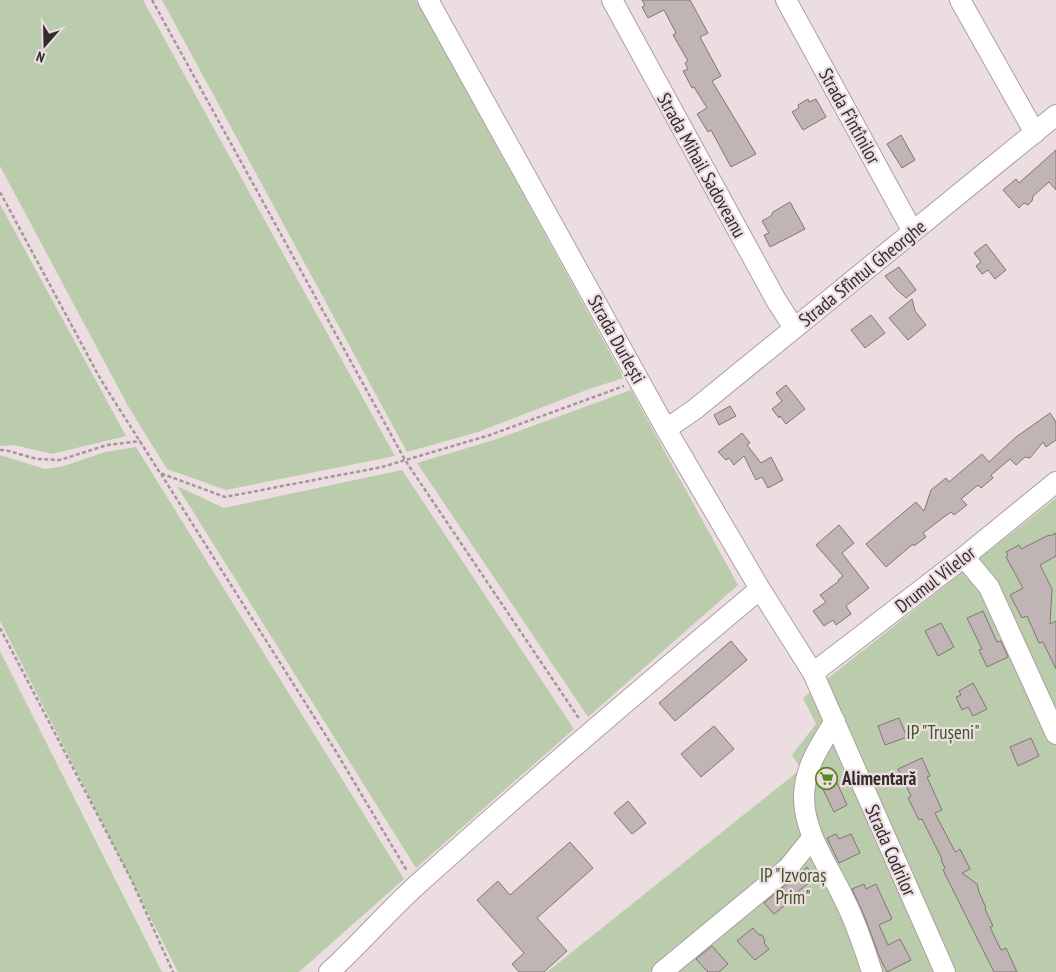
<svg xmlns="http://www.w3.org/2000/svg" width="1056" height="972" font-family="'PT Sans Narrow',sans-serif">
<rect width="100%" height="100%" fill="#ecdee0"/>
<path fill="#baccac" d="M0,0H143L395,456L226,490L167,469L128,406L0,166Z
M162,0H416L624,378L589,389L478,432L407,452Z
M0,204L126,436L52,454L14,445L0,446Z
M631,390L738,585L588,717L417,463L497,439Z
M136,447L404,879L299,972H178L0,621V455L45,469L64,466L105,452Z
M402,470L574,729L416,868L177,486L224,508Z
M1056,498V972H547L801,769L792,755L816,724L803,698Z
M0,651L162,972H0Z"/>
<path fill="#c0b4b5" stroke="#817576" d="M642,0H690L708,33L700,37L721,76L712,81L756,154L731,167L711,130L708,132L697,114L707,108L694,87L692,88L683,71L688,69L685,63L688,61L673,35L676,33L664,10L648,18L642,7L645,5Z
M808,99L809,102L816,99L826,117L803,130L792,112L799,108L798,105Z
M901,135L915,160L902,168L887,144Z
M1056,150V190L1049,182L1033,196L1032,201L1028,205L1024,203L1019,208L1003,190L1016,179L1019,183Z
M790,202L805,229L770,247L764,235L769,233L762,221L771,216L773,212Z
M986,244L1006,270L995,279L988,270L982,274L976,266L981,262L974,253Z
M899,267L916,290L906,298L897,290L885,276Z
M912,299L915,311L926,325L908,340L889,318Z
M871,315L885,333L865,348L851,330Z
M786,385L805,409L786,424L780,416L779,418L772,409L782,401L776,393Z
M730,406L736,416L719,425L714,415Z
M1050,413L1056,422V440L1046,447L1043,442L1030,458L1025,457L1016,465L1010,459L991,475L993,478L981,488L978,485L961,499L967,505L954,515L951,512L944,517L923,533L926,537L914,546L913,544L886,567L866,544L916,502L924,511L931,490L946,478L949,482L982,454L989,462L1016,437Z
M742,433L750,443L747,445L761,463L771,457L783,480L768,488L762,477L756,480L744,456L734,465L729,458L726,460L718,452Z
M839,525L854,543L842,553L869,588L846,606L851,614L836,625L833,620L824,626L813,611L826,602L820,595L839,581L838,580L843,576L816,545Z
M1056,533V556L1040,565L1052,589L1050,624L1056,621V669L1043,642L1039,643L1027,616L1022,618L1010,595L1023,588L1006,557L1008,556L1006,552L1019,545L1021,549L1049,535L1050,536Z
M983,611L997,642L1001,641L1008,657L987,667L979,650L982,649L967,618Z
M941,623L954,647L938,656L925,631Z
M731,641L747,660L675,721L659,703Z
M973,683L987,709L973,716L968,707L962,710L956,697L961,695L959,691Z
M899,718L907,737L885,745L878,726Z
M714,726L734,749L701,777L681,754Z
M1031,738L1039,756L1018,766L1010,747Z
M922,758L930,776L927,777L942,810L935,813L954,850L956,852L960,849L970,869L962,873L977,884L979,892L986,908L985,909L993,926L990,927L1001,950L1006,948L1017,972H994L943,870L945,868L941,860L942,859L922,819L919,820L908,798L911,796L898,769Z
M832,772L847,805L834,812L818,779Z
M628,801L646,823L632,834L614,813Z
M836,834L839,839L851,834L860,853L839,863L827,838Z
M570,842L593,868L537,918L567,951L544,972H519L512,964L524,953L477,900L498,881L510,895Z
M807,867L815,878L790,898L792,900L774,914L764,903Z
M864,884L866,889L876,884L892,919L879,925L888,945L900,939L911,960L887,972L879,956L866,920L852,889Z
M753,928L759,935H762L765,940L764,943L769,949L755,960L737,941Z
M712,946L728,964L719,972H708L696,959Z"/>
<g fill="none" stroke-linecap="round" stroke-linejoin="round">
<defs>
<path id="minor" d="M428,0L666,429L760,589L813,673L945,972
M612,0L776,300L794,328
M786,0L913,232
M960,0L1035,133
M666,429L694,410L1056,115
M964,557L989,587L1056,734
M813,673L964,557L1056,482
M835,721C820,745 804,768 804,798C804,833 829,867 843,897C855,920 864,947 872,972
M329,972C360,944 387,912 418,884C530,783 644,686 760,589
M662,972L788,868L813,837"/>
</defs>
<use href="#minor" stroke="#ac9fa0" stroke-width="22"/>
<path stroke="#a29899" stroke-width="2.5" stroke-dasharray="4 2.5" stroke-linecap="butt" d="M152,0L405,460L580,720
M0,192L101,380L160,473L225,497L382,467L490,435L624,386
M0,450H5L37,459L60,460L107,445L140,441
M161,474L335,750L407,871
M0,628L131,879L173,972"/>
<use href="#minor" stroke="#fff" stroke-width="20"/>
</g>
<defs>
<symbol id="supermarket-ring" viewBox="-11 -11 22 22"><circle r="9.5" fill="#ecdee0" stroke="#598a20" stroke-width="1.5"/><path d="M-6-5.5h2.5l.6 2H6L4.5 2H-2.5L-4.4-4H-6ZM-1.5 3.2a1.3 1.3 0 1 0 .1 0ZM3 3.2a1.3 1.3 0 1 0 .1 0Z" fill="#598a20"/></symbol>
</defs>
<g fill-rule="evenodd">
<use href="#supermarket-ring" x="814" y="766" width="25" height="25"/>
</g>
<g text-anchor="middle" dominant-baseline="central" stroke-width="4.5" stroke-linejoin="round" paint-order="stroke">
<g font-size="19" fill="#322d2d" stroke="#ecdee0">
<text transform="translate(850 116) rotate(61)">Strada Fîntînilor</text>
<text transform="translate(702 165) rotate(61)">Strada Mihail Sadoveanu</text>
<text transform="translate(862 273) rotate(-39)">Strada Sfîntul Gheorghe</text>
<text transform="translate(617 339) rotate(61)">Strada Durlești</text>
<text transform="translate(935 579) rotate(-38)">Drumul Vilelor</text>
<text transform="translate(891 850) rotate(66)">Strada Codrilor</text>
</g>
<g font-size="19" fill="#3d5625" stroke="#ecdee0">
<text x="943" y="732">IP "Trușeni"</text>
<text x="793" y="875">IP "Izvoraș<tspan x="793" dy="22">Prim"</tspan></text>
</g>
<g font-size="19" font-weight="bold" fill="#322d2d" stroke="#ecdee0" text-anchor="start">
<text x="842" y="778">Alimentară</text>
</g>
</g>
<g transform="translate(45 45) rotate(200)" stroke="#ecdee0" stroke-width="4" paint-order="stroke">
<path d="M0-4L9 19L0 12L-9 19Z" fill="#322d2d"/>
<text y="-8" font-size="14" font-weight="bold" text-anchor="middle" fill="#322d2d">N</text>
</g>
</svg>
